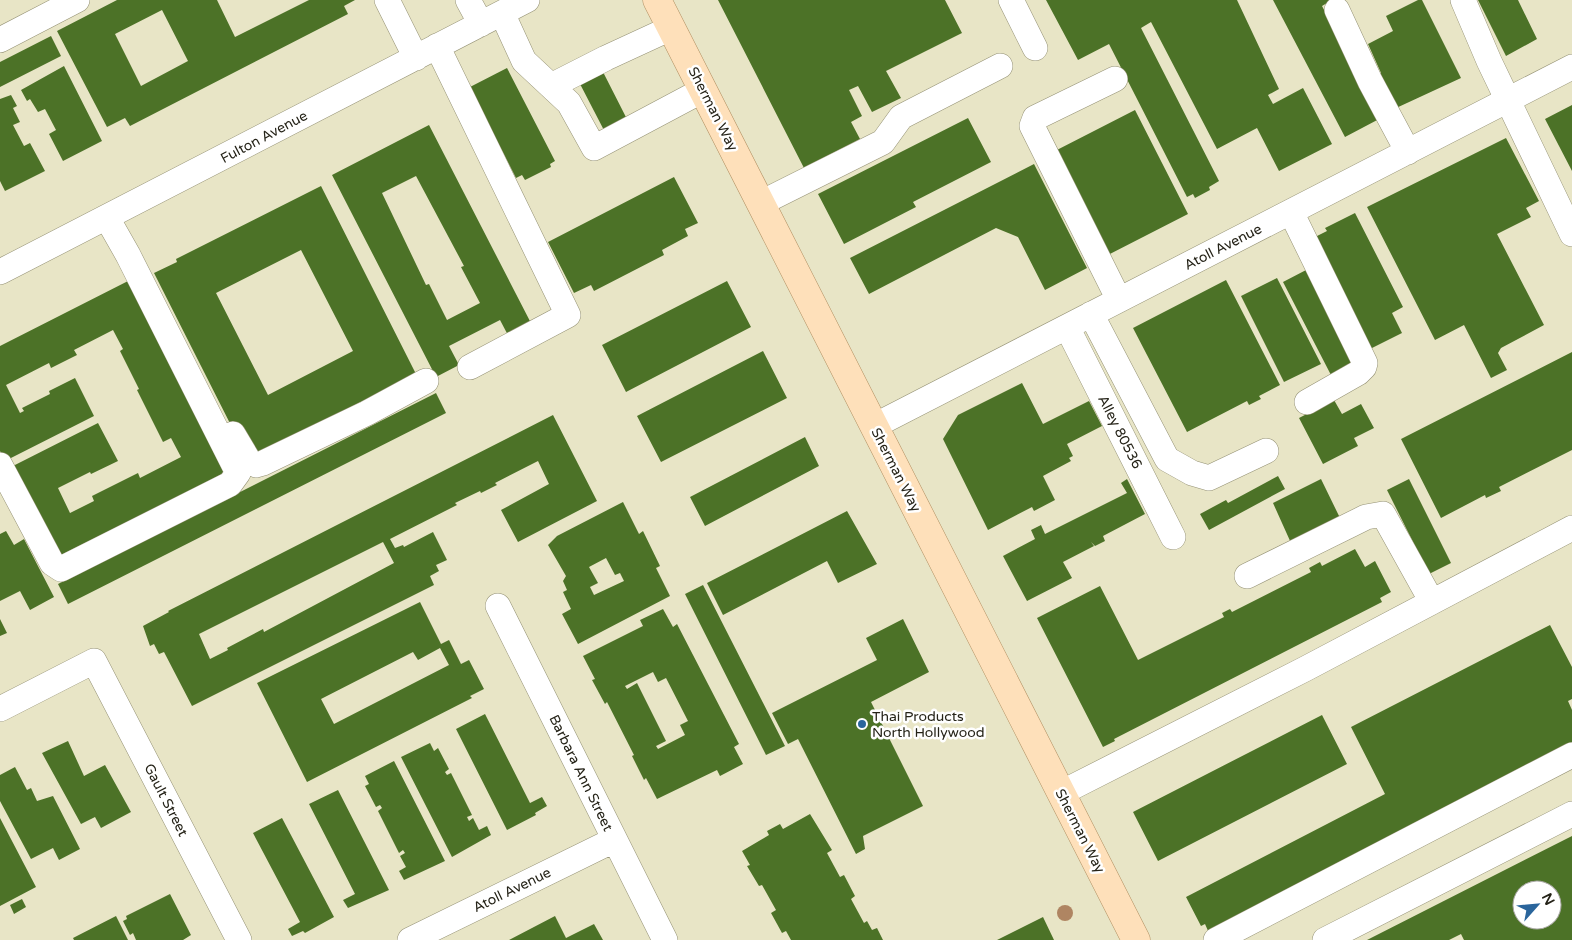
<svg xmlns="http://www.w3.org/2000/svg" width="1572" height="940" font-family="'Varela Round',sans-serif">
<rect width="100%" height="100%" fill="#e8e5c6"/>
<path fill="#4c7227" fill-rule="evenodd" d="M117,0H217L235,37L309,0H355L344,6L348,14L130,126L125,118L107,127L57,31ZM162,10L188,61L141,86L115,34Z
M718,0H945L962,33L886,71L901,98L872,112L858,86L849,90L862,116L851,122L860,139L804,168Z
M1046,0H1237L1279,89L1268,95L1273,104L1303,88L1332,144L1279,171L1257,128L1217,149L1151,22L1141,28L1219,181L1209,187L1210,190L1195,198L1193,194L1187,197L1109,44L1078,60Z
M1273,0H1332L1322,6L1381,118L1345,137Z
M1418,0H1422L1461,78L1394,109L1377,75L1381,73L1368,44L1393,31L1386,16Z
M1478,0H1518L1537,39L1506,56Z
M51,36L61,56L0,87V62Z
M64,66L102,141L63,161L49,134L56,130L45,109L38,112L30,99L27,101L21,90Z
M507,68L555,161L550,164L551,167L525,180L522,175L516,178L470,87Z
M602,70L631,127L608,138L579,82Z
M11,95L17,106L13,108L20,122L13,125L24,146L30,143L45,171L5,191L0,181V99Z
M1572,105V171L1545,119Z
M1135,110L1188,214L1104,257L1051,153Z
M968,118L991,162L913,202L916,207L844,244L818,194Z
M429,125L533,327L510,339L500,320L449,346L459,365L436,377L332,175ZM416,176L464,266L461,267L480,303L447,320L429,284L426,285L382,193Z
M1506,138L1539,201L1526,208L1531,217L1497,234L1544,325L1501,348L1498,353L1507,370L1491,378L1464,325L1435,340L1367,207Z
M1034,164L1087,268L1045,290L1018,237L996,228L869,294L850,258Z
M674,177L698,223L685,229L688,236L662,250L664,255L594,291L591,285L574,293L548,242Z
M321,186L416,374L248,459L154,273L177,262L176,259ZM301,250L353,351L268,395L216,293Z
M1355,213L1403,307L1392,313L1402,333L1370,349L1313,238L1327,231L1325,228Z
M1308,269L1357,364L1332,377L1283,282Z
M1277,278L1321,364L1284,382L1241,296Z
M132,279L231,474L57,562L9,468L98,423L118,461L91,474L90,472L58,488L70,513L94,501L92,496L138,473L140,478L181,457L171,438L163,442L137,390L139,389L120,351L123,349L113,330L74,350L77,355L51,368L49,363L6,385L20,413L24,411L22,408L50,394L49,391L75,378L94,416L5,461L0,451V346Z
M1226,280L1280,385L1259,396L1261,399L1249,405L1247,401L1187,432L1133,328Z
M727,281L751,327L626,392L602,345Z
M763,351L787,398L661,462L637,416Z
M1572,352V450L1499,487L1501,491L1486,498L1485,495L1441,518L1401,439Z
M1022,383L1043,424L1089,401L1102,426L1067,444L1073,456L1069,458L1071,461L1043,476L1055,500L1034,511L1032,507L988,530L943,439L958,415Z
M436,393L446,413L68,604L58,584Z
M1334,400L1342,414L1361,404L1374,428L1354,438L1358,446L1323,464L1299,418Z
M553,415L597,501L518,542L501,510L549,484L538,461L495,483L497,485L481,493L480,491L455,503L457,505L390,539L395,548L403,545L404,547L433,532L447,560L436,565L439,571L430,576L434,585L192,706L164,652L159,654L154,644L150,646L143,626L169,612L168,611ZM383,542L394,563L264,632L263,629L227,648L228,650L210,659L199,634Z
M805,437L819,466L705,526L690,497Z
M1278,476L1285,489L1209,530L1200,514L1226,500L1228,503Z
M1127,479L1145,514L1103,536L1105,541L1095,546L1091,542L1094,546L1063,562L1072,578L1027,601L1003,556L1035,539L1031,530L1041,525L1045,534L1127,493L1121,483Z
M1321,479L1340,518L1291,543L1273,503Z
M1409,479L1451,563L1429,574L1387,490Z
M623,502L639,534L643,531L660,566L656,568L670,596L578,644L562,614L571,609L563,592L567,590L563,581L566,576L548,545L557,536ZM606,558L615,575L620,573L624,581L594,595L590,587L598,583L589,567Z
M847,511L877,564L838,583L827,561L723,615L707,583Z
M6,531L14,545L24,539L54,597L30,610L20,591L0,601V534Z
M1355,549L1365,567L1375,561L1391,592L1380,598L1382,602L1114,739L1115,741L1103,747L1037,618L1100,586L1138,660L1224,617L1222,613L1230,609L1232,612L1311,572L1309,568L1320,562L1322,566Z
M703,585L785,746L766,755L685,594Z
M420,602L441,644L449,640L461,664L469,660L484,689L470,696L472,698L307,782L257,683ZM440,648L449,665L334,724L321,699L413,652L418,660Z
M663,609L673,627L677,624L739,744L734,747L743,764L720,776L717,770L657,799L646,778L644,780L632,756L634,755L607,702L605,704L592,680L595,679L583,656L643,626L640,620ZM653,672L658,682L666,678L688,721L680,725L685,735L658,749L656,746L666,741L637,683L627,689L625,686Z
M0,619L7,633L0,636Z
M903,619L929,672L871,702L923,806L863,836L865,849L856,854L798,739L788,744L772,713L877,660L866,638Z
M1550,625L1572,667V699L1568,701L1572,710V745L1209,933L1205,924L1201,926L1186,897L1385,794L1351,727Z
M485,714L530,803L542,797L547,806L535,813L536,815L507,830L456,729Z
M1322,715L1347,764L1158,861L1133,812Z
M68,741L84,776L105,765L131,812L101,828L95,817L81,824L42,753Z
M430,743L434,751L438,748L449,769L445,772L447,775L451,773L472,815L467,817L469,821L473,818L479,830L487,826L491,835L452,857L401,757Z
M394,761L445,861L404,880L399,871L406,867L400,856L405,853L403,850L399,853L378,811L382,808L380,805L376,807L365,786L369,784L365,776Z
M15,767L27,790L31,788L37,801L53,796L80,849L59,860L53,848L31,859L0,801V775Z
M338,790L389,890L348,908L343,900L355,894L309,804Z
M810,814L832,850L827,853L840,877L844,875L855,896L851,899L864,923L867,921L872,930L877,928L883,940H791L786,931L782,933L771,913L776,910L762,885L759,886L747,866L750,865L742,851L769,835L767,831L780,824L783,829Z
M0,818L36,887L0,906Z
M282,818L334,917L305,933L303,931L292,936L288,929L300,922L253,833Z
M1572,836V940H1464L1461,934L1449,940H1367ZM1522,890H1552V920H1522Z
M170,894L191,935L183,940H136L133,933L130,935L123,921L127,919L126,916Z
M22,899L26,907L14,914L10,905Z
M116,916L128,940H74L73,938Z
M555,916L566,938L594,924L603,940H509Z
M1043,917L1054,940H997Z"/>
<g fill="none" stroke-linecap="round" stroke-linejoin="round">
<defs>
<path id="minor" d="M387,0L416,58
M468,0L481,24
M1011,0L1035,48
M1463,0L1489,61L1572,234
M1337,10L1370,81L1408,152
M502,13L524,61L569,103L594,148L703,90
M0,40L77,0
M437,46L568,315L470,367
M1115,79L1035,118L1032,126L1119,300
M551,86L606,58L671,28
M761,203L883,142L901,117L1000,66
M1291,212L1365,363L1364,367L1358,373L1307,402
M0,272L527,0
M1091,314L1167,459L1192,473L1209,478L1266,451
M1067,327L1173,537
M874,426L1572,67
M233,434L249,461L256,465L263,463L367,413L426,381
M0,465L52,563L61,569L230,484L238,473L128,255L107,218
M1247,576L1352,524L1366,517L1383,514L1432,602
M498,606L665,940
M0,709L94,661L239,940
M1061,793L1305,669L1572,528
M410,940L614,840
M1216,940L1572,755
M1325,940L1572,814"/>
<path id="major" d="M657,0L1136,940"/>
</defs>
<use href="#minor" stroke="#959275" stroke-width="26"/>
<use href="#major" stroke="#b19063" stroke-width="29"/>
<use href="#minor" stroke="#fff" stroke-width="25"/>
<use href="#major" stroke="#fee0ba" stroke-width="28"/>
</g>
<circle fill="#af8562" cx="1065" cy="913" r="8"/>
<circle fill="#2a659c" stroke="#fff" stroke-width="2" cx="862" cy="724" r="5"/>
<g text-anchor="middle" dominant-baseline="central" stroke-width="5" stroke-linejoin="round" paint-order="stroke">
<g font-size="14" fill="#252318" stroke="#fff">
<text transform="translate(713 109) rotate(63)">Sherman Way</text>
<text transform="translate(264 137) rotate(-28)">Fulton Avenue</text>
<text transform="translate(1223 247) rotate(-27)">Atoll Avenue</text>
<text transform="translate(1120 432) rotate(63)">Alley 80536</text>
<text transform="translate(896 470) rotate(63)">Sherman Way</text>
<text transform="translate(581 773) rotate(64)">Barbara Ann Street</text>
<text transform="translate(166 800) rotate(63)">Gault Street</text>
<text transform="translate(1080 831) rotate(63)">Sherman Way</text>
<text transform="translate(512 890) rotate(-26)">Atoll Avenue</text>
</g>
<g font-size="14" fill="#252318" stroke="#fff" text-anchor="start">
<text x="872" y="716">Thai Products<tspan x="872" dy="16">North Hollywood</tspan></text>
</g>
</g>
<g transform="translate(1537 905) rotate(63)"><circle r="24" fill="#ffffff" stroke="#a8a7a3"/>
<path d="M0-4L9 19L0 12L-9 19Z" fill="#2a659c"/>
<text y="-8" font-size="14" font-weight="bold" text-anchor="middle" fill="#252318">N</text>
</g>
</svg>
